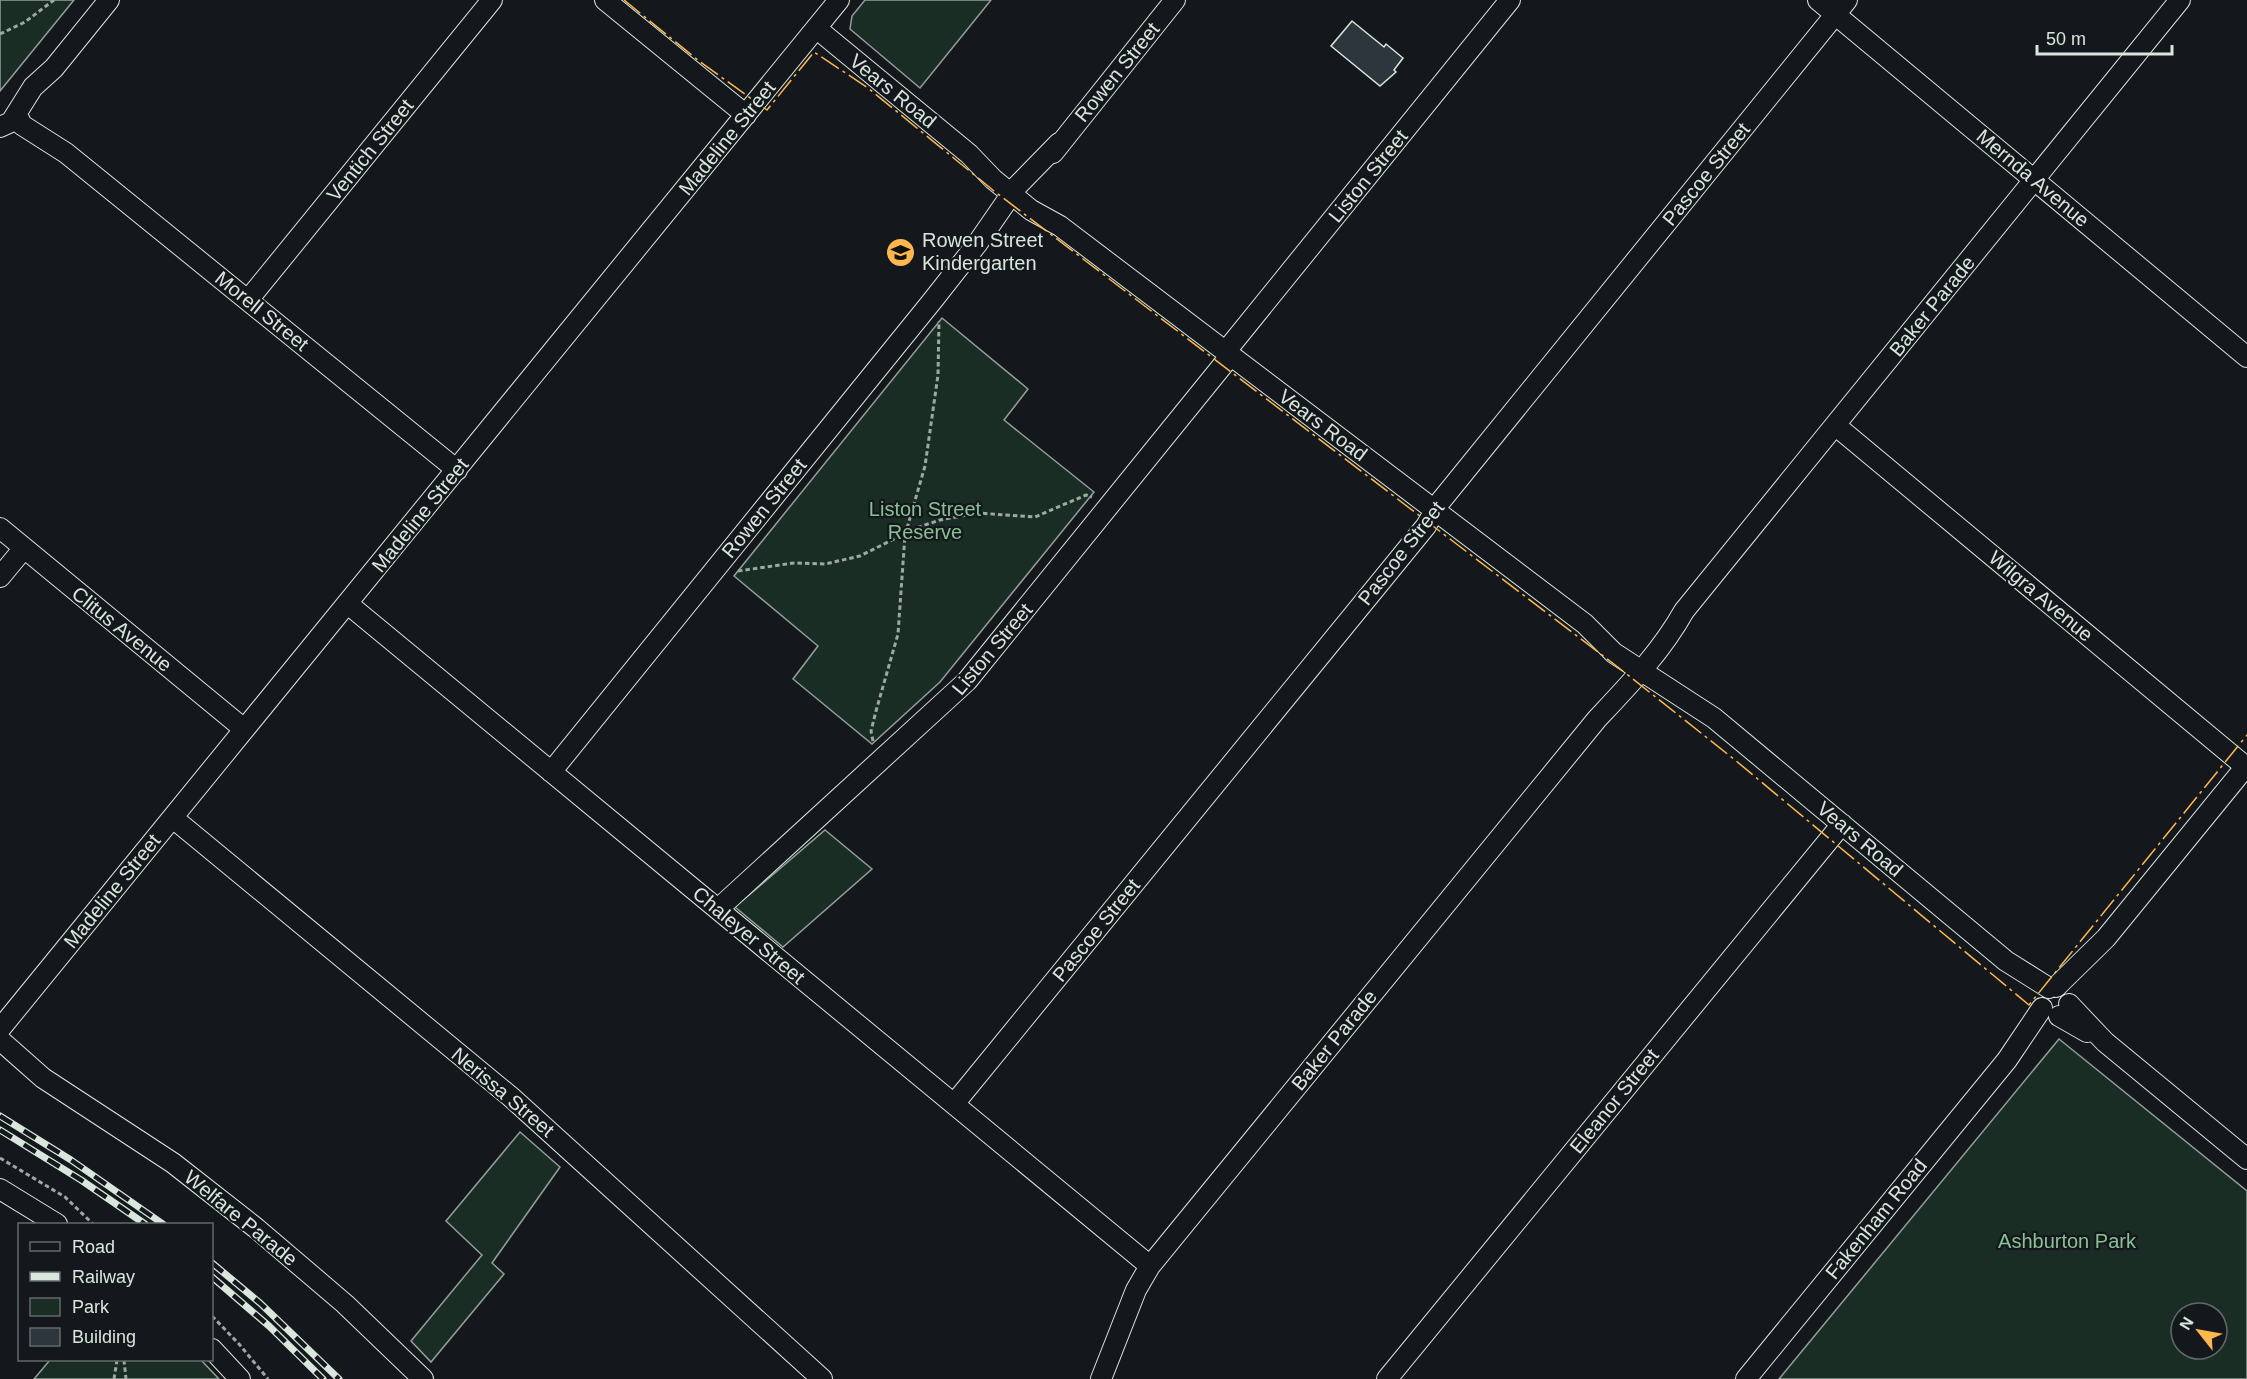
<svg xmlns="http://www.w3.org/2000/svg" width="2247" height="1379" font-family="Arial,sans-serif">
<rect width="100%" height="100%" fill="#14181c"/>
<path fill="#1a2d24" stroke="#939e99" stroke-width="1.5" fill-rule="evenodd" d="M0,0H74L0,91Z
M865,0H991L920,88L850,29L852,16Z
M942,318L1028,389L1004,420L1094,492L940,682L872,744L793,679L818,646L734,576Z
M825,830L872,869L783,947L735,907Z
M2059,1039L2247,1191V1379H1779ZM2181,1313H2217V1349H2181Z
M520,1132L560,1167L492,1263L504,1274L431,1362L411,1341L482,1255L446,1221Z
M50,1360H201L219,1379H34Z"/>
<path fill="#2c363c" stroke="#d8e6dc" stroke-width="1.5" d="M1352,21L1384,47L1386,44L1403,58L1394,70L1396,72L1380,86L1331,46Z"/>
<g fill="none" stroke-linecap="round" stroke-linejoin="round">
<defs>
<path id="minor" d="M605,0L746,115
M1818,0L2247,357
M816,28L969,154L993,179L1031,210L1060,226L1585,624L1614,653L1714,718L2006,961L2049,988
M17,115L22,125L66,153L457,470
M0,127L11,122L33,87L54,68L109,0
M1053,153L1175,0
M248,300L492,0
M1226,351L1510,0
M1835,425L2246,767
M0,528L244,729
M0,577L24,548
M348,604L1150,1266
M551,772L933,300L977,244L1017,186L1059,143
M173,818L511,1097L822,1379
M718,909L967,681L1231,355
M2056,987L2106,938L2247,765
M2069,1004L2105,1042L2247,1159
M2059,1016L2087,1032
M0,1029L839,0
M0,1040L43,1078L173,1163L256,1228L345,1304L423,1379
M954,1104L1426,526L1440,502L1847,0
M0,1189L57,1224
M212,1349L240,1379
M1101,1379L1136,1290L1150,1266L1597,719C1629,685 1661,652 1684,611L2180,0
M1387,1379L1842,824
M1746,1379L2007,1060L2042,1008"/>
</defs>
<use href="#minor" stroke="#d8e6dc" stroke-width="22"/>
<path stroke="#9da8a2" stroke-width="3" stroke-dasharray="4.5 3" stroke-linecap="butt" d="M0,34L25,22L54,0
M738,571L794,563L825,564L860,556L916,528L940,520L978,513L1035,517L1086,495L1092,497
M873,741L871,731L876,711L898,634L905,535L925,466L938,375L939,321
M0,1158L65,1197L93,1224
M212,1316L239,1344L268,1379
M124,1360L126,1379
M114,1379L117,1360"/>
<use href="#minor" stroke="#14181c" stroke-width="20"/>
<defs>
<path id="rail" d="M0,1116L71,1160L163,1224
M0,1130L81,1180L145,1224
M212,1263L260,1303L339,1379
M212,1277L269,1326L323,1379"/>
</defs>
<use href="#rail" stroke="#d8e6dc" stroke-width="7"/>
<use href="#rail" stroke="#14181c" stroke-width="4.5" stroke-dasharray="14" stroke-linecap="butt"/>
<path stroke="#ffb74d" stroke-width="1.5" stroke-dasharray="21 4.5 3 4.5" stroke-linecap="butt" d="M624,0L699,61L767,110L814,52L868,88L994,191L1619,668L1735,760L2029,1005L2247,735"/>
</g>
<defs>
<symbol id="school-disc" viewBox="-11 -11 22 22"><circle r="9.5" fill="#ffb74d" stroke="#14181c"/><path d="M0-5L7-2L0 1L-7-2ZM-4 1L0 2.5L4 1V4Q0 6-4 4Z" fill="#111"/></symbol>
</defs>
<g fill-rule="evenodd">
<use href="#school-disc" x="884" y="236" width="33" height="33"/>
</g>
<g text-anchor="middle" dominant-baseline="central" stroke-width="4.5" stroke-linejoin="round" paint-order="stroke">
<g font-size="20" fill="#d8e6dc" stroke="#14181c">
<text transform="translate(1117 72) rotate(-51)">Rowen Street</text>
<text transform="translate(893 91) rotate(39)">Vears Road</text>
<text transform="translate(727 138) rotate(-51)">Madeline Street</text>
<text transform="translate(370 150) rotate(-51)">Ventich Street</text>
<text transform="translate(1706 174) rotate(-51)">Pascoe Street</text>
<text transform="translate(1368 176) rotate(-51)">Liston Street</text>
<text transform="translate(2033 178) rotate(40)">Mernda Avenue</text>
<text transform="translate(1932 306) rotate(-51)">Baker Parade</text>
<text transform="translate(262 311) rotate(39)">Morell Street</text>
<text transform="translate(1323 425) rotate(37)">Vears Road</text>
<text transform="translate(764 508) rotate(-51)">Rowen Street</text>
<text transform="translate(420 515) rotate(-51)">Madeline Street</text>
<text transform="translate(1401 553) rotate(-52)">Pascoe Street</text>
<text transform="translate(2041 596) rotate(40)">Wilgra Avenue</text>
<text transform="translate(122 629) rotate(39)">Clitus Avenue</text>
<text transform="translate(992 649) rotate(-50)">Liston Street</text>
<text transform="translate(1860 839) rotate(40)">Vears Road</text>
<text transform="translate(112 891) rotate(-51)">Madeline Street</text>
<text transform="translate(1096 930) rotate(-51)">Pascoe Street</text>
<text transform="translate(749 935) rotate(40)">Chaleyer Street</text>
<text transform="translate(1334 1040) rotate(-51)">Baker Parade</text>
<text transform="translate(503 1092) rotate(40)">Nerissa Street</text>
<text transform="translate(1614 1101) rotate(-51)">Eleanor Street</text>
<text transform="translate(241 1218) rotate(39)">Welfare Parade</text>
<text transform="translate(1876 1219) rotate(-51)">Fakenham Road</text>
</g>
<g font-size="20" fill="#d8e6dc" stroke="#14181c" text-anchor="start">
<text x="922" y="240">Rowen Street<tspan x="922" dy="23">Kindergarten</tspan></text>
</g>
<g font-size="20" fill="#8ac095" stroke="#14181c">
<text x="925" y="509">Liston Street<tspan x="925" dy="23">Reserve</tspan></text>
<text x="2067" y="1241">Ashburton Park</text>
</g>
</g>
<rect x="18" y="1223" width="195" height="138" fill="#14181c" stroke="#626a69" stroke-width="1.5"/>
<rect x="30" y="1242" width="30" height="9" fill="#14181c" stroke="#626a69" stroke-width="1.5"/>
<text x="72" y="1253" font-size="18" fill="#d8e6dc">Road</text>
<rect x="30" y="1272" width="30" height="9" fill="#d8e6dc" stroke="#626a69" stroke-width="1.5"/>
<text x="72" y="1283" font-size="18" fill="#d8e6dc">Railway</text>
<rect x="30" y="1298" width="30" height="18" fill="#1a2d24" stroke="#626a69" stroke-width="1.5"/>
<text x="72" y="1313" font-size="18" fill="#d8e6dc">Park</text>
<rect x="30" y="1328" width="30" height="18" fill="#2c363c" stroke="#626a69" stroke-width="1.5"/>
<text x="72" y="1343" font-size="18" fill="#d8e6dc">Building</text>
<g transform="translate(2199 1331) rotate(301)"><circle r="28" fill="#14181c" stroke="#626a69" stroke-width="1.5"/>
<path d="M0-4.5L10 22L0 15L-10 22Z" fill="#ffb74d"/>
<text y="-9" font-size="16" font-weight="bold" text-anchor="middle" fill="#d8e6dc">N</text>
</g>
<path d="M2037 45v9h135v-9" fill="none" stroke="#d8e6dc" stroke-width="3"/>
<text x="2046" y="45" font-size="18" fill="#d8e6dc" stroke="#14181c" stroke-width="4.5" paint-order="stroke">50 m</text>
</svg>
